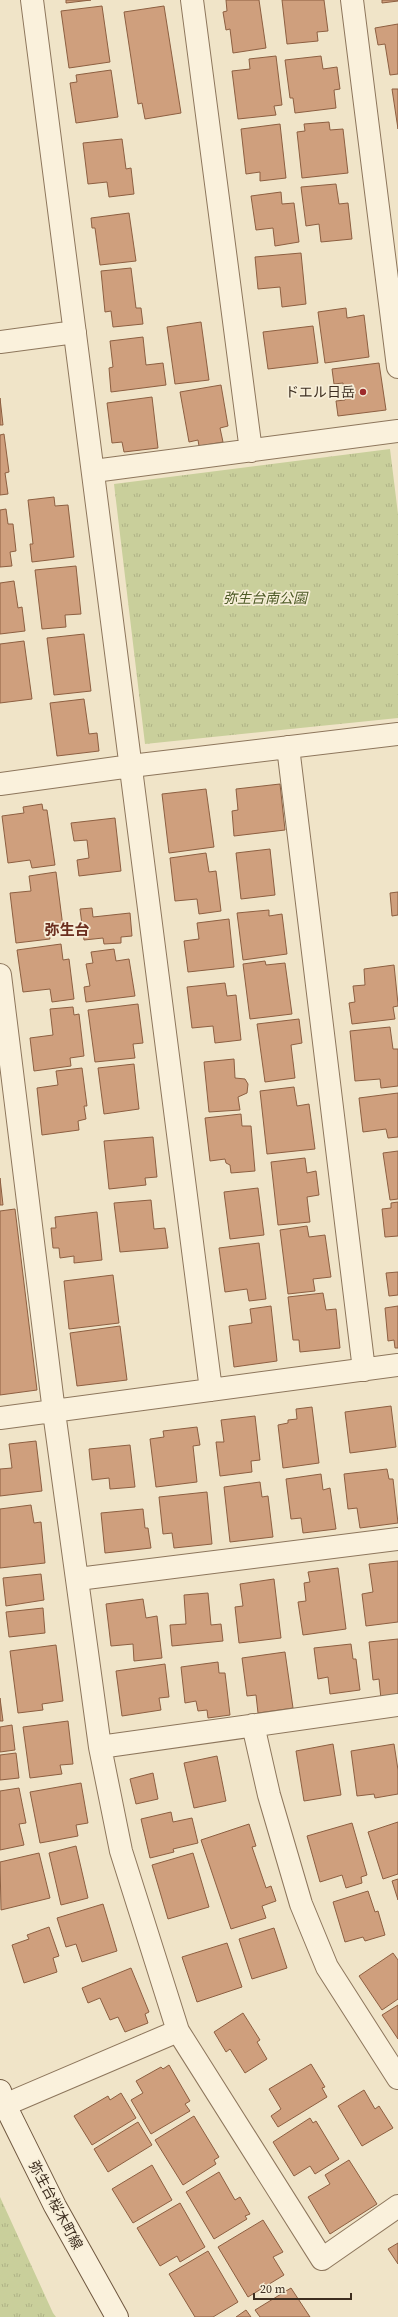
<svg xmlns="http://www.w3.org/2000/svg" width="398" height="2317" font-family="'Source Serif 4','Noto Sans JP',serif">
<defs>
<pattern id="park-tufts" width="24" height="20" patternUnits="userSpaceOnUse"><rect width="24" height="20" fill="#c9cf9b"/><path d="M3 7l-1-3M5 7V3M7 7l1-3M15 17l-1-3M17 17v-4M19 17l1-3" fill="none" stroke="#aeb285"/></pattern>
</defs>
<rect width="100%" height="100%" fill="#f0e4c8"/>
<path fill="url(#park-tufts)" d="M390,449L398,514V718L145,744L114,484Z
M0,2197L53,2313L56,2317H0Z"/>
<path fill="#cf9f7d" stroke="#8d5f41" d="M66,0H91L66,3Z
M226,0H259L266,48L233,53L230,29L226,30L223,12L227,11Z
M282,0H324L328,31L317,32L318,41L287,44Z
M382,0H398V1L382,3Z
M102,6L110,62L69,68L61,11Z
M164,6L181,113L145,119L142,103L138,104L124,12Z
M398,24V74L390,75L385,44L378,45L375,28Z
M276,56L282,105L274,106L276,115L238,119L232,71L250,69L249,59Z
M321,56L323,69L337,67L340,89L334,90L336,108L295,113L293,98H290L285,60Z
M111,70L118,117L76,123L70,83L77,82L76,75Z
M392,89H398V129Z
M329,122L330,130L343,129L348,173L302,178L297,132L305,131L304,124Z
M280,124L286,178L260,181V172L246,174L241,129Z
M122,139L126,169L131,168L134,194L109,197L107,182L88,184L83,143Z
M336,184L339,204L348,203L352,239L321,242L319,224L306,226L301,187Z
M281,192L282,204L294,203L299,242L275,246L273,228L256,230L251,196Z
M129,213L136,261L100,265L95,228H92L91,218Z
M301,253L306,304L282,307L280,287L258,289L255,257Z
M131,268L136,308H141L143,324L113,327L111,311L105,312L101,271Z
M346,308L347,318L364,315L369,357L325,363L318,312Z
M201,322L209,380L175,384L167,327Z
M313,326L318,363L268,369L263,332Z
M143,337L146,365L163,363L166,385L111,392L109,368L113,367L110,341Z
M379,363L386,410L338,416L336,401L345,400L343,383L334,384L332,369Z
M221,385L228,426L220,428L223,442L199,446L198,440L189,442L180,392Z
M152,397L158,448L124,452L122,442L112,443L107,403Z
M0,398L3,425H0Z
M4,434L9,472L5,473L8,494L0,495V435Z
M54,497L55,506L68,505L74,557L32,562L30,544H33L28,500Z
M6,509L8,524H13L16,551L10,552L12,566L0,567V510Z
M76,566L81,614L65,615L66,627L42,629L35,570Z
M14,581L18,608L22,607L25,631L0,634V583Z
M84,634L91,691L54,695L47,638Z
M24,641L32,699L0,703V644Z
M84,699L89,734L97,733L99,751L57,756L50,703Z
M280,784L285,830L234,836L232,811L238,810L236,789Z
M206,789L214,847L169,853L162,794Z
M42,804L43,810H47L55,865L32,868L30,860L8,863L2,816L24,813L23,807Z
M115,818L121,871L79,876L77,860L89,858L87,840L74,841L71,823Z
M270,849L275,895L241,899L236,853Z
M206,853L209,872L216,871L221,911L199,914L197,899L175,901L170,858Z
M56,872L63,927L48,928L50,939L16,943L10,893L31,891L29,876Z
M398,892V915L392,916L390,893Z
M92,908L93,917L130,913L132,936L121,937V943L104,944L103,938L84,940L80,909Z
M269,910V916L282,914L287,954L243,960L237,913Z
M229,919L234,967L188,972L184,941L199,939L197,923Z
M61,944L63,960L69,959L74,999L52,1002L50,989L23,992L17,950Z
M114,949L116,961L129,959L135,996L86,1002L84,987L90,986L86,964L93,963L91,952Z
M265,961L266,965L285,963L292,1014L250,1019L243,964Z
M394,965L398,1004V1006L393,1007L395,1019L352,1024L349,1003L355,1002L353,986L365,985L364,969Z
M225,983L227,996L236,995L241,1040L215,1043L213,1026L192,1028L187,987Z
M138,1004L143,1043L133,1044L135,1058L95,1062L88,1010Z
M73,1007L74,1015L79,1014L84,1056L70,1058L71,1066L34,1071L30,1038L53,1035L50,1009Z
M299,1019L302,1043L291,1045L295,1078L265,1082L257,1024Z
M390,1027L393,1049H398V1086L381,1088L380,1079L355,1081L350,1031Z
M234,1059L235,1078L245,1079L248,1084L247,1093L238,1097L240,1110L209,1112L204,1062Z
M134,1064L139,1109L104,1114L98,1068Z
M82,1068L87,1106H84L86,1119L78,1121L79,1130L42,1135L37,1088L58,1085L56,1071Z
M294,1087L297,1106L309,1104L315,1149L267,1154L260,1091Z
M398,1093V1137L388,1138L386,1129L363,1132L359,1098Z
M241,1114L242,1126H251L255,1171L231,1173L230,1165L226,1163L225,1159L210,1161L205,1118Z
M153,1137L157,1177L145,1178L146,1185L109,1189L104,1141Z
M398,1151V1199L390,1200L383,1153Z
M305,1158L307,1173L316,1171L319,1195L307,1197L310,1222L278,1225L271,1162Z
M0,1178L3,1205H0Z
M258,1188L264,1235L230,1239L224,1192Z
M151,1200L154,1229L165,1228L168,1248L120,1252L114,1203Z
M398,1202V1236L385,1237L382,1209L391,1208V1203Z
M15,1209L37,1390L0,1395V1211Z
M97,1212L102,1260L74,1263V1256L60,1258L59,1248H53L51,1228H56L55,1217Z
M307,1226L309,1237L325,1235L331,1277L313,1279L315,1291L288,1294L280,1230Z
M259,1243L266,1299L249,1301L247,1289L225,1292L219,1248Z
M398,1272V1295L389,1296L386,1273Z
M113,1275L119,1323L69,1329L64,1281Z
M323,1293L326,1310L336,1309L340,1348L300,1352L299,1340H293L288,1297Z
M271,1306L277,1361L234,1367L229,1326L252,1323L250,1309Z
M398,1306V1348H395L394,1340L388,1341L385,1308Z
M120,1326L127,1380L77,1386L70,1333Z
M391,1406L396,1447L350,1453L345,1412Z
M312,1407L319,1463L283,1468L278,1425L288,1423V1420L297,1419L296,1409Z
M255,1416L260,1460L251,1461L252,1472L220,1476L216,1442H224L221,1420Z
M197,1427L200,1445L193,1446L197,1482L156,1487L150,1439L164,1437L163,1431Z
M36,1441L42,1491L0,1496V1469L12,1468L9,1444Z
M130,1445L135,1487L110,1489L109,1478L92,1480L89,1449Z
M387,1469L389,1479H393L398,1523L360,1528L357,1508L348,1509L344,1474Z
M321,1474L323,1490L330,1488L336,1529L303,1533L301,1518L291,1519L286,1479Z
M260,1482L262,1497L268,1496L273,1537L230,1542L224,1487Z
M207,1492L212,1544L174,1548L172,1533L163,1534L159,1497Z
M31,1505L34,1523L41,1522L45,1563L0,1568V1509Z
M143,1509L145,1528H148L151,1548L105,1553L101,1513Z
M398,1561V1622L366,1626L362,1594L373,1592L369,1564Z
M338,1568L346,1629L303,1635L298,1602L306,1601L304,1583L310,1582L308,1572Z
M41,1574L44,1600L6,1606L3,1578Z
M274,1579L281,1638L239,1643L235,1607L243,1606L240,1584Z
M208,1593L211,1625L221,1624L223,1641L172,1646L170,1625L186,1624L184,1595Z
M143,1599L146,1618L157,1616L162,1658L134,1661L133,1644L111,1646L106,1604Z
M43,1608L45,1633L9,1637L6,1612Z
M398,1639V1697L381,1699L379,1679L373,1680L369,1642Z
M351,1644L353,1659H356L360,1690L330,1694L328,1677L318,1679L314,1648Z
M56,1645L63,1701L42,1704L43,1710L18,1713L10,1651Z
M285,1652L293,1708L258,1713L256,1695L247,1696L242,1658Z
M218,1662L219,1673H225L230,1715L208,1718L207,1710L198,1711L196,1701L185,1703L181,1667Z
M165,1664L169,1697L159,1698L161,1710L122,1716L116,1671Z
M0,1698L3,1721H0Z
M68,1721L73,1764L60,1765L62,1774L30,1778L23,1727Z
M12,1725L15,1750L0,1752V1727Z
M333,1744L341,1795L304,1801L296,1751Z
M394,1744L398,1770V1794L375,1798L374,1794L357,1796L351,1751Z
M16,1753L19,1778L0,1780V1755Z
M217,1756L226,1801L194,1808L184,1763Z
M153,1773L158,1799L136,1804L130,1779Z
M81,1783L88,1823L76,1825L78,1836L40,1843L30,1792Z
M19,1788L26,1823L19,1824L24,1845L0,1850V1791Z
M171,1812L173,1822L192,1818L198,1843L173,1849L174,1852L150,1858L141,1819Z
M398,1822V1874L383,1879L368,1832Z
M352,1823L367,1875L361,1877L362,1883L346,1888L342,1875L320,1882L307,1836Z
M249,1824L256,1846L252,1847L266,1888L271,1886L276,1901L262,1906L266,1918L231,1929L201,1840Z
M76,1846L88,1898L61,1905L49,1853Z
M39,1853L50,1898L1,1910L0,1862Z
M193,1853L209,1907L168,1919L152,1865Z
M398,1879V1900L392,1881Z
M368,1891L375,1912L378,1911L385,1935L365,1941L363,1937L345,1942L333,1902Z
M103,1904L117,1951L82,1962L76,1944L66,1947L57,1918Z
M49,1927L59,1956L53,1958L57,1972L24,1983L12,1945L29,1939L27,1935Z
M274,1928L287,1968L252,1979L239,1939Z
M227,1943L242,1987L197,2002L182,1957Z
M393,1953L398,1960V1999L382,2010L359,1976Z
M131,1968L149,2012L145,2014L148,2023L125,2032L118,2017L110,2020L100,1998L88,2003L82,1988Z
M398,2005V2039L382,2015Z
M243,2013L260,2040L257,2042L267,2059L245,2073L230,2049L226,2052L214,2032Z
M311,2064L325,2087L322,2088L327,2097L278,2127L271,2116L281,2109L269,2089Z
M169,2065L190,2101L185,2104L190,2111L151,2134L131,2100L143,2093L136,2081L161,2067L163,2069Z
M364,2090L375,2109L379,2106L393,2128L362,2146L338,2106Z
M121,2093L136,2118L92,2145L74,2116L108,2096L110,2100Z
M194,2116L219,2157L214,2160L216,2164L183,2185L155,2140Z
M310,2118L313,2123L316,2121L339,2159L315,2174L310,2166L294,2176L273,2142Z
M138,2122L152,2145L108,2172L94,2149Z
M349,2160L377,2204L330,2234L308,2197L330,2184L325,2175Z
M152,2165L172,2200L133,2223L112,2189Z
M219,2172L235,2200L240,2197L250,2214L245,2216L247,2219L214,2239L186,2192Z
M180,2203L205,2247L180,2262L177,2256L160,2266L137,2228Z
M263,2220L283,2252L273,2257L284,2275L248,2297L218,2247Z
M398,2243V2264L388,2249Z
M208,2251L238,2302L213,2317H195L169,2274Z
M291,2288L310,2317H260L255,2310Z
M246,2310L251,2317H236Z"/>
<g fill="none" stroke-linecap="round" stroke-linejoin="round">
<defs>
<path id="minor" d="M32,0L211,1390
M192,0L251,451
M352,0L398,367
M0,342L75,332
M94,471L398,431
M288,747L364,1370
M0,784L131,766L398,734
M0,975L54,1412L100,1747L121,1851L178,2031L322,2259L398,2206
M0,1418L398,1365
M78,1579L398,1539
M253,1725L269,1795L301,1904L327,1967L398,2078
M100,1747L398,1705
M0,2107L178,2031"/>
<path id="secondary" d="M0,2091L5,2105L55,2206L117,2317"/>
</defs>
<use href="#minor" stroke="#8d765c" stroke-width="24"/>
<use href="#secondary" stroke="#6f573f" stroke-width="24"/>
<use href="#minor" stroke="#faf1dc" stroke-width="22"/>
<use href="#secondary" stroke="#faf1dc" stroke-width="22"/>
</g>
<circle fill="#9e2a2b" stroke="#f7eed8" stroke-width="1.5" cx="363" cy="392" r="4"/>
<g text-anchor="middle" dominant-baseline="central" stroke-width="3.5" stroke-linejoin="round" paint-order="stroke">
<g font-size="14" fill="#3d2e20" stroke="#f7eed8" text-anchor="end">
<text x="355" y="392">ドエル日岳</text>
</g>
<g font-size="14" font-style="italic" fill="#4d5a26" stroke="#f7eed8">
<text x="265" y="598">弥生台南公園</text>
</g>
<g font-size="14" fill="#3d2e20" stroke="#f7eed8">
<text transform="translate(56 2205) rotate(62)">弥生台桜木町線</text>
</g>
<g font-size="15" font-weight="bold" fill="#6b2e1e" stroke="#f7eed8">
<text x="67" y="929">弥生台</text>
</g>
</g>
<path d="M254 2293v6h97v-6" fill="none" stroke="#3d2e20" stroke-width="2"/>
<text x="260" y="2293" font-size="12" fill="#3d2e20" stroke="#f7eed8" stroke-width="3" paint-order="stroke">20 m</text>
</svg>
